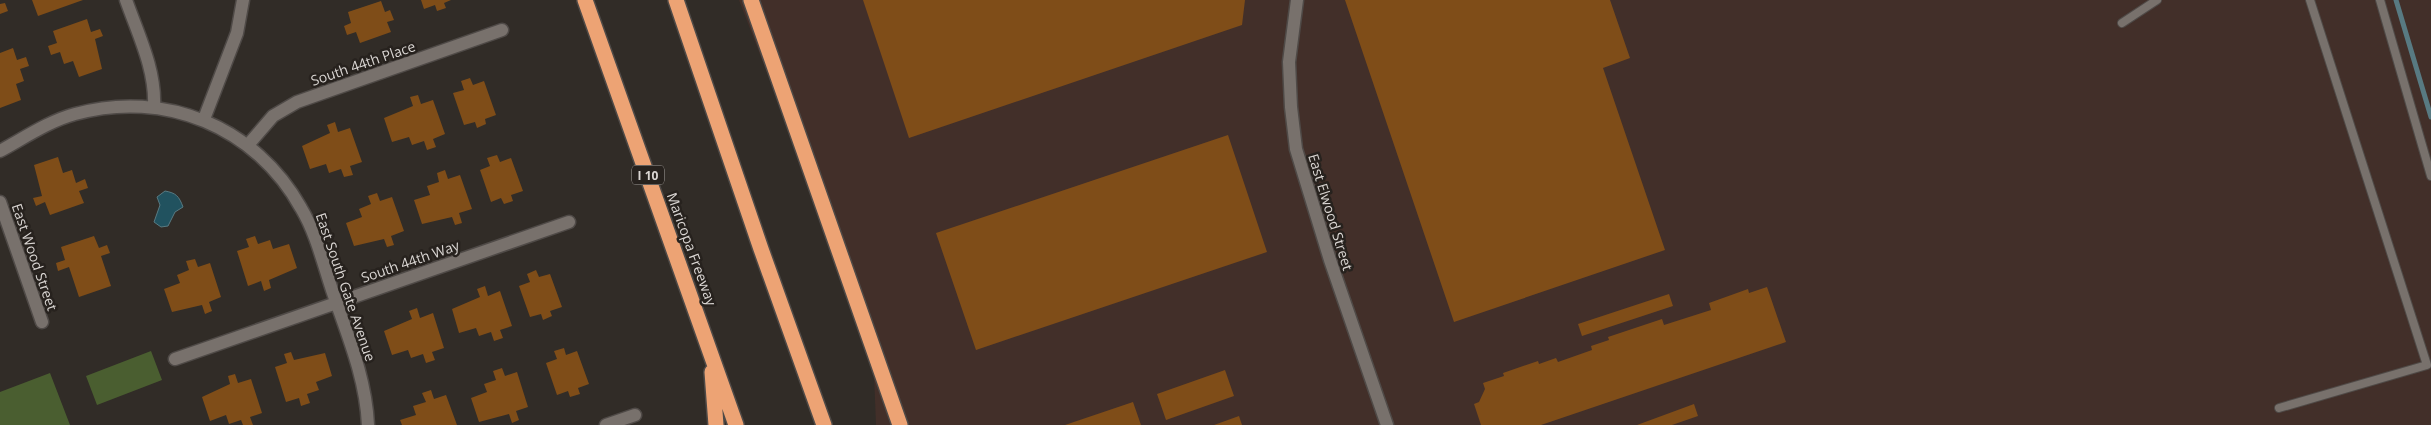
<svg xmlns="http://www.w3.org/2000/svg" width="2431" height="425" font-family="'Open Sans',sans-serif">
<rect width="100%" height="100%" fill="#312c27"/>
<path fill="#422f29" d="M739,0H2431V425H876L873,348Z"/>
<path fill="#4a5e30" d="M151,351L162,380L97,405L86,376Z
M50,373L70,425H0V392Z"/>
<path fill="#21525f" stroke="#587a82" d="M165,191C176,193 179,196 183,207L175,212L168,226L161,227L154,222L160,205L157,197Z"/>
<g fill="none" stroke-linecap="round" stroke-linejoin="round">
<path stroke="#587a82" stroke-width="5" d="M2396,0L2431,117"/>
</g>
<path fill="#7f4d18" d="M32,0H83L38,16Z
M421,0H451L444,3L446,8L437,11L435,5L424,9Z
M863,0H1245L1242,25L909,138Z
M1345,0H1610L1630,58L1603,68L1665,250L1454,322Z
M381,1L385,12L390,10L394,20L387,22L391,32L360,43L356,32L347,35L344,26L351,23L348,12Z
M5,3L8,11L0,14V4Z
M87,19L91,32L100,29L103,36L95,39L102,69L79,77L73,61L64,64L60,52L51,55L48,46L57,43L53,31Z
M13,48L17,60L26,57L29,66L20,69L24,81L16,84L21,100L0,108V53Z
M470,78L473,85L484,81L496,115L485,119L486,124L477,128L475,122L464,125L453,93L464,90L461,81Z
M418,95L421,104L433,100L445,134L433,139L436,147L427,150L424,141L412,145L409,137L392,142L384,118L413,106L410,97Z
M335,122L338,132L350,128L362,162L350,166L353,175L344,177L341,169L329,173L326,164L310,169L302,146L330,133L327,125Z
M1228,135L1267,252L976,350L936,233Z
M497,155L500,162L511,158L523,191L511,195L513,201L504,204L501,198L491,202L480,170L490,166L487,158Z
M58,157L63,173L72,170L76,183L85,179L88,188L79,191L84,203L50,215L45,202L36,206L33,198L42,196L34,165Z
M445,170L448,179L460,175L472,209L459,213L462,223L455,225L452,217L422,224L414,200L430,195L427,186L439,182L437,173Z
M377,193L380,201L392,197L404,231L391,236L394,245L387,247L384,239L354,246L346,223L362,217L359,209L371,204L368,196Z
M94,236L99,248L107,245L110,253L101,256L111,286L79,297L69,267L58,271L56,263L65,260L61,247Z
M255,236L258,244L270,240L273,249L289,244L297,268L269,280L271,288L264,291L261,281L248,286L237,251L249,247L246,239Z
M195,259L198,267L210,263L221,297L209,302L212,311L205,314L202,305L172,312L164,289L180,283L177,275L189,270L186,261Z
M536,270L539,277L550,274L562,307L550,311L552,316L543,320L541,314L530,317L519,286L530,282L527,274Z
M485,286L488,296L500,291L512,326L500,330L503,338L494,341L491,332L479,336L476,328L459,333L452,309L480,297L477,289Z
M1767,287L1786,342L1541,425H1481L1474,404L1479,402L1485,389L1483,383L1504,376L1503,373L1538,361L1539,364L1556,358L1558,362L1592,350L1591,346L1609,340L1608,337L1662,319L1664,325L1711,310L1709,303L1748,289L1749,293Z
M1669,294L1673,306L1582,336L1578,324Z
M417,308L420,318L433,313L444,348L432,352L435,360L426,363L423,354L411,358L408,350L392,355L384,331L412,319L409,311Z
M564,348L566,355L577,351L589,384L578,388L580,394L570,397L568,391L557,395L546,363L557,359L554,351Z
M291,352L294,360L325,353L332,376L316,382L319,390L307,394L310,403L301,406L299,398L286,402L275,367L287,363L284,354Z
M502,368L505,376L517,372L528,407L516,411L519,420L512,423L509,414L479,422L471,398L487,392L484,384L496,380L493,371Z
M1225,370L1234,396L1166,420L1157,394Z
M235,374L238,383L251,379L262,413L250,417L253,425H243L241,420L229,424L226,415L210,421L202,397L230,384L228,376Z
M431,390L434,399L446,395L457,425H402L400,420L416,415L413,406L426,402L422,393Z
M1133,402L1141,425H1065Z
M1694,404L1698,416L1672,425H1637Z
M1239,416L1242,425H1214Z"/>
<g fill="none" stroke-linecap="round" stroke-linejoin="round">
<defs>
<path id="service" d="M2380,0L2431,176
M2122,23L2157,0
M2279,408L2427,365L2310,0"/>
<path id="minor" d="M126,0C138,34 156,70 154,107
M1297,0L1289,62L1291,107L1296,149L1330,260L1387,425
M204,119L237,33L243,0
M248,145L273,116L297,102L502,30
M0,151C24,138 49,121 75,114C165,89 256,127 301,208C316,233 323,263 332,290C347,334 366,378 368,425
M0,202L42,322
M175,359L569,222
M606,425L635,415"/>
<path id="motorway" d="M585,0L736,425
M676,0L761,249L824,425
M751,0L900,425
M712,372L716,425"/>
</defs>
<use href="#service" stroke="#4f4a47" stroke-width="10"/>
<use href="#minor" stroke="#4f4a47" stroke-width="15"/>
<use href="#motorway" stroke="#4f4a47" stroke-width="18"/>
<use href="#service" stroke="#78716c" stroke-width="8"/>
<use href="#minor" stroke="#78716c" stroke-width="12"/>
<use href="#motorway" stroke="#eda374" stroke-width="15"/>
</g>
<g text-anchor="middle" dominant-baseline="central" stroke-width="5" stroke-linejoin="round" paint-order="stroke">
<rect fill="#27221e" stroke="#a4a09d" stroke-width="1" x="632" y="165.5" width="32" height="19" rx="4"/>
<g font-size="12" font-weight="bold" fill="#dad6d3">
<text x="648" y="175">I 10</text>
</g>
<g font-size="14" fill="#dad6d3" stroke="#27221e">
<text transform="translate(363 63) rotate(-19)">South 44th Place</text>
<text transform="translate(1331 212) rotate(73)">East Elwood Street</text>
<text transform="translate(692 249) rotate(70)">Maricopa Freeway</text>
<text transform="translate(35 257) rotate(71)">East Wood Street</text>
<text transform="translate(410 261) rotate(-19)">South 44th Way</text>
<text transform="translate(346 287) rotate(71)">East South Gate Avenue</text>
</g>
</g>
</svg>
